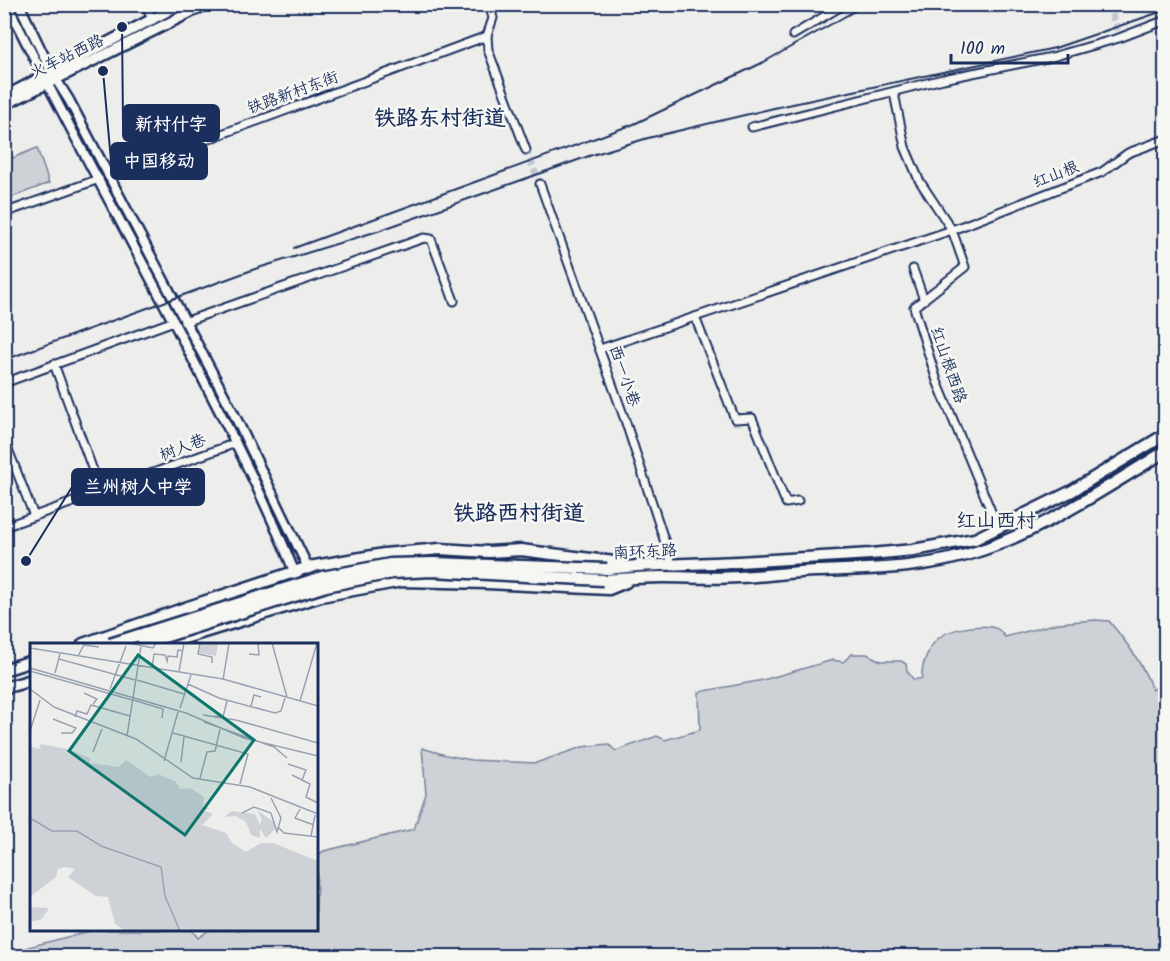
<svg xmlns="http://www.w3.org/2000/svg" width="1170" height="961" font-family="Kalam,'LXGW WenKai TC',sans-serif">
<rect width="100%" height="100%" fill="#edeeec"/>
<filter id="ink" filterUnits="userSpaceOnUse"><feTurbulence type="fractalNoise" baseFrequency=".0167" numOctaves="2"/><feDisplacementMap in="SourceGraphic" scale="12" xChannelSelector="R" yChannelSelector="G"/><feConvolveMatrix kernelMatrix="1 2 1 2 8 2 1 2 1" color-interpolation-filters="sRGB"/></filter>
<g filter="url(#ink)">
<path fill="#ced2d7" stroke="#74809a" stroke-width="1.5" d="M37,148L49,183L5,200V161Z
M1095,620L1109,621C1125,640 1144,665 1152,690L1165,683V956H5V953L94,930H192L198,938L209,930H316L317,855L324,851L414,829L426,794L422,748L446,755L471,760L536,763L582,747L608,744L616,751L657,736L665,740L700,730L699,692L763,680L833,660L843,662L852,654H867L881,661H901L906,664L907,671L914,680L922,678C921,665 929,645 940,637C951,628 988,622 999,630C1002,632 1003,635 1005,637L1058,623Z"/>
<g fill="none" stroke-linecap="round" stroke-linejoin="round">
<path stroke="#c3c8d0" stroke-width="7" stroke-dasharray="7 3.5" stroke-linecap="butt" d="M1108,4L1118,32
M526,150L540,184"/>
<defs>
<path id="minor" d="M145,4L153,20
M489,4L493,18L487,36L488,50L526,150
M793,35L845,4
M894,93L905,147L919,180L952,230L965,267L914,307L937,381L998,528
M752,127L943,79L1052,57L1119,38L1166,20
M108,176L487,36
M540,184L625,420L673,567
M4,213L99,179
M913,269L924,300
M695,317L735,419L752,418L786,503L798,501
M184,322L424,238L431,239L454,301
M600,349L952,230L1102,172L1128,153L1166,139
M54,364L95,476
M4,383L174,321
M4,439L34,516
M4,527L236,443"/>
<path id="tertiary" d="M7,4C70,132 141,256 205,383C240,450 274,518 301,589
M19,4L52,73L69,100L234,414L316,584"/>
<path id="secondary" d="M4,97L181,4
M4,105L207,4"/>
<path id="trunk" d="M607,569L637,566L738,562L871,554L913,550L975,539L1072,491L1166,434
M603,580C623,579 642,577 662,577C688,577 714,579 739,577C765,576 790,572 816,571C872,569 928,569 982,550C1048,527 1107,487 1166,451
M83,644L188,607L309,567L384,554L440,549L489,552L521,550L622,563
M165,644L321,596L402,581L487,583L609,589L626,582
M4,670L32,661
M4,688L32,680"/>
</defs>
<use href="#minor" stroke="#1b2f5e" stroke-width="11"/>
<use href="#tertiary" stroke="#1b2f5e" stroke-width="13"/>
<use href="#secondary" stroke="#1b2f5e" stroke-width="14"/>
<use href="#trunk" stroke="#1b2f5e" stroke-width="15"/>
<use href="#minor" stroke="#f6f6f2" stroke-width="7"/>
<use href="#tertiary" stroke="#f6f6f2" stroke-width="8"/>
<use href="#secondary" stroke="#f6f6f2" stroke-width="9"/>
<use href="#trunk" stroke="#f6f6f2" stroke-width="10"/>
<path stroke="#1b2f5e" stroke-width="2" d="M294,248L634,124L764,62L867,4
M4,360L255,269L378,231L592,155L648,138L774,108L1055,48L1166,10"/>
<defs>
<path id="trunk-bridge" d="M110,644L322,577L390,564L434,563L607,569
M142,644L326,586L392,573L432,571L603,580"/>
</defs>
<use href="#trunk-bridge" stroke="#1b2f5e" stroke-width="15" stroke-linecap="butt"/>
<use href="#trunk-bridge" stroke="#f6f6f2" stroke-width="10"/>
</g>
</g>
<g text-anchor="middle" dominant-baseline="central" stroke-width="5" stroke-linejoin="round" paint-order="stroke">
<g font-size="16" fill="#1b2f5e" stroke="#f6f6f2">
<text transform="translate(67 57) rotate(-26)">火车站西路</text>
<text transform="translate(293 93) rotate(-20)">铁路新村东街</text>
<text transform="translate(1056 175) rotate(-21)">红山根</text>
<text transform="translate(948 365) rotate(71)">红山根西路</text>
<text transform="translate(624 376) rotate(71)">西一小巷</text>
<text transform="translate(183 448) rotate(-21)">树人巷</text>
<text transform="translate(645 552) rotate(-3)">南环东路</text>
</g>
<g font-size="20" fill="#1b2f5e" stroke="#f6f6f2">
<text x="996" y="522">红山西村</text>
</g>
<g font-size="22" font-weight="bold" fill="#1b2f5e" stroke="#f6f6f2">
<text x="440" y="119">铁路东村街道</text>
<text x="519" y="514">铁路西村街道</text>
</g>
</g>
<g transform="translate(30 643)">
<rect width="288" height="288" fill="#edeeec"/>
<path d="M171,0H188L186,13L169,10ZM11,101L37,106L60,115V120L89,124L96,117L121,134L128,131L146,139L150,146L160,145L174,154L173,164L181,165L173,167L183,171L172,182L196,190L202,200L216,209L231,200H243L288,218V288H96L85,281L78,254L66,253L38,234L45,226L35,224L28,226L26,234L0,254V103L9,106ZM227,167L245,180V186L236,195L230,186V195L221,192L216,179L206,173L194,174L202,168L225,171L230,182L232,176ZM0,264L18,265V267L12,276L0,279Z" fill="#ced2d7"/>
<path fill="none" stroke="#99a2b3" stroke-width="1.5" d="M98,0L123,5L126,0M170,0L168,11L182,14V20M242,0L257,54M0,5L193,36L288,63M219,11L229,12L228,0M48,13L54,2L69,4M29,16L105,37M0,25L156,70L214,95L288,113M122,25L124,11L135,12L137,18L138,13L147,14L148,7L153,8M0,28L102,57M149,28L154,0M25,30L30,11M107,37L154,51M193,37L199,0M158,41L189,55L245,70L251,68L255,55M0,46L24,64L106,96L163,135L220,144L288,171M80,46L96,3M54,50L67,56L63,61M103,57L133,66L132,75M270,58L287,0M221,63L224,52L231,54M150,65L161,32M173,72L206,77L288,100M184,73L193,74L197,58M45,74L47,68L57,71L61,62L100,73M23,76L46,85L42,90H31M174,79L244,104L257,115M0,88L10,57M143,90L218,111L210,141M97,93L111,4M186,104L190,86M63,109L72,86M134,118L148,69M151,119L154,94M258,121L276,127L272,137L262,132M170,135L177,109L185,108L186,104M272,137L280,141L276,154L288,160M270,166L265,175L284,182M212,170L224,164L241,170L247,189L251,175L241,155M0,175L22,188H47L71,203L131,224L135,253L150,288M249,185L254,190L288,194M281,193L285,172"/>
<path fill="#0f766e" fill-opacity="0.15" stroke="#0f766e" stroke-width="3" d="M108,12L224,97L155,192L39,108Z"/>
<rect width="288" height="288" fill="none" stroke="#1b2f5e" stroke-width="3"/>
</g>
<path fill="none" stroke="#1b2f5e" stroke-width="2" d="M122 27L123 123M103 71L111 161M26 561L72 487"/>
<g fill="#1b2f5e" stroke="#f6f6f2" stroke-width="2">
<circle cx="122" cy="27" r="6"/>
<circle cx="103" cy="71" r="6"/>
<circle cx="26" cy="561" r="6"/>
</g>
<g fill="#1b2f5e" stroke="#1b2f5e" stroke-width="2">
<rect x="123" y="105" width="96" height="36" rx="6"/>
<rect x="111" y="143" width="96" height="36" rx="6"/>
<rect x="72" y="469" width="132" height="36" rx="6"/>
</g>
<g font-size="18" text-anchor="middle" font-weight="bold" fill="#fff">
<text x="171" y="130">新村什字</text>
<text x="159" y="167">中国移动</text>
<text x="138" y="493">兰州树人中学</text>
</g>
<rect width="1170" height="961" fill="none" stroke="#f6f6f2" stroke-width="24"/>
<rect x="12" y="12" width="1146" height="937" fill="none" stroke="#1b2f5e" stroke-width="2" filter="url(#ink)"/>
<path d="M951 54v9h117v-9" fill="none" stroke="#1b2f5e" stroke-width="3"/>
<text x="960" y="54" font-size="18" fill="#1b2f5e" stroke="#f6f6f2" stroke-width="4.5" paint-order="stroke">100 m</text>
</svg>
